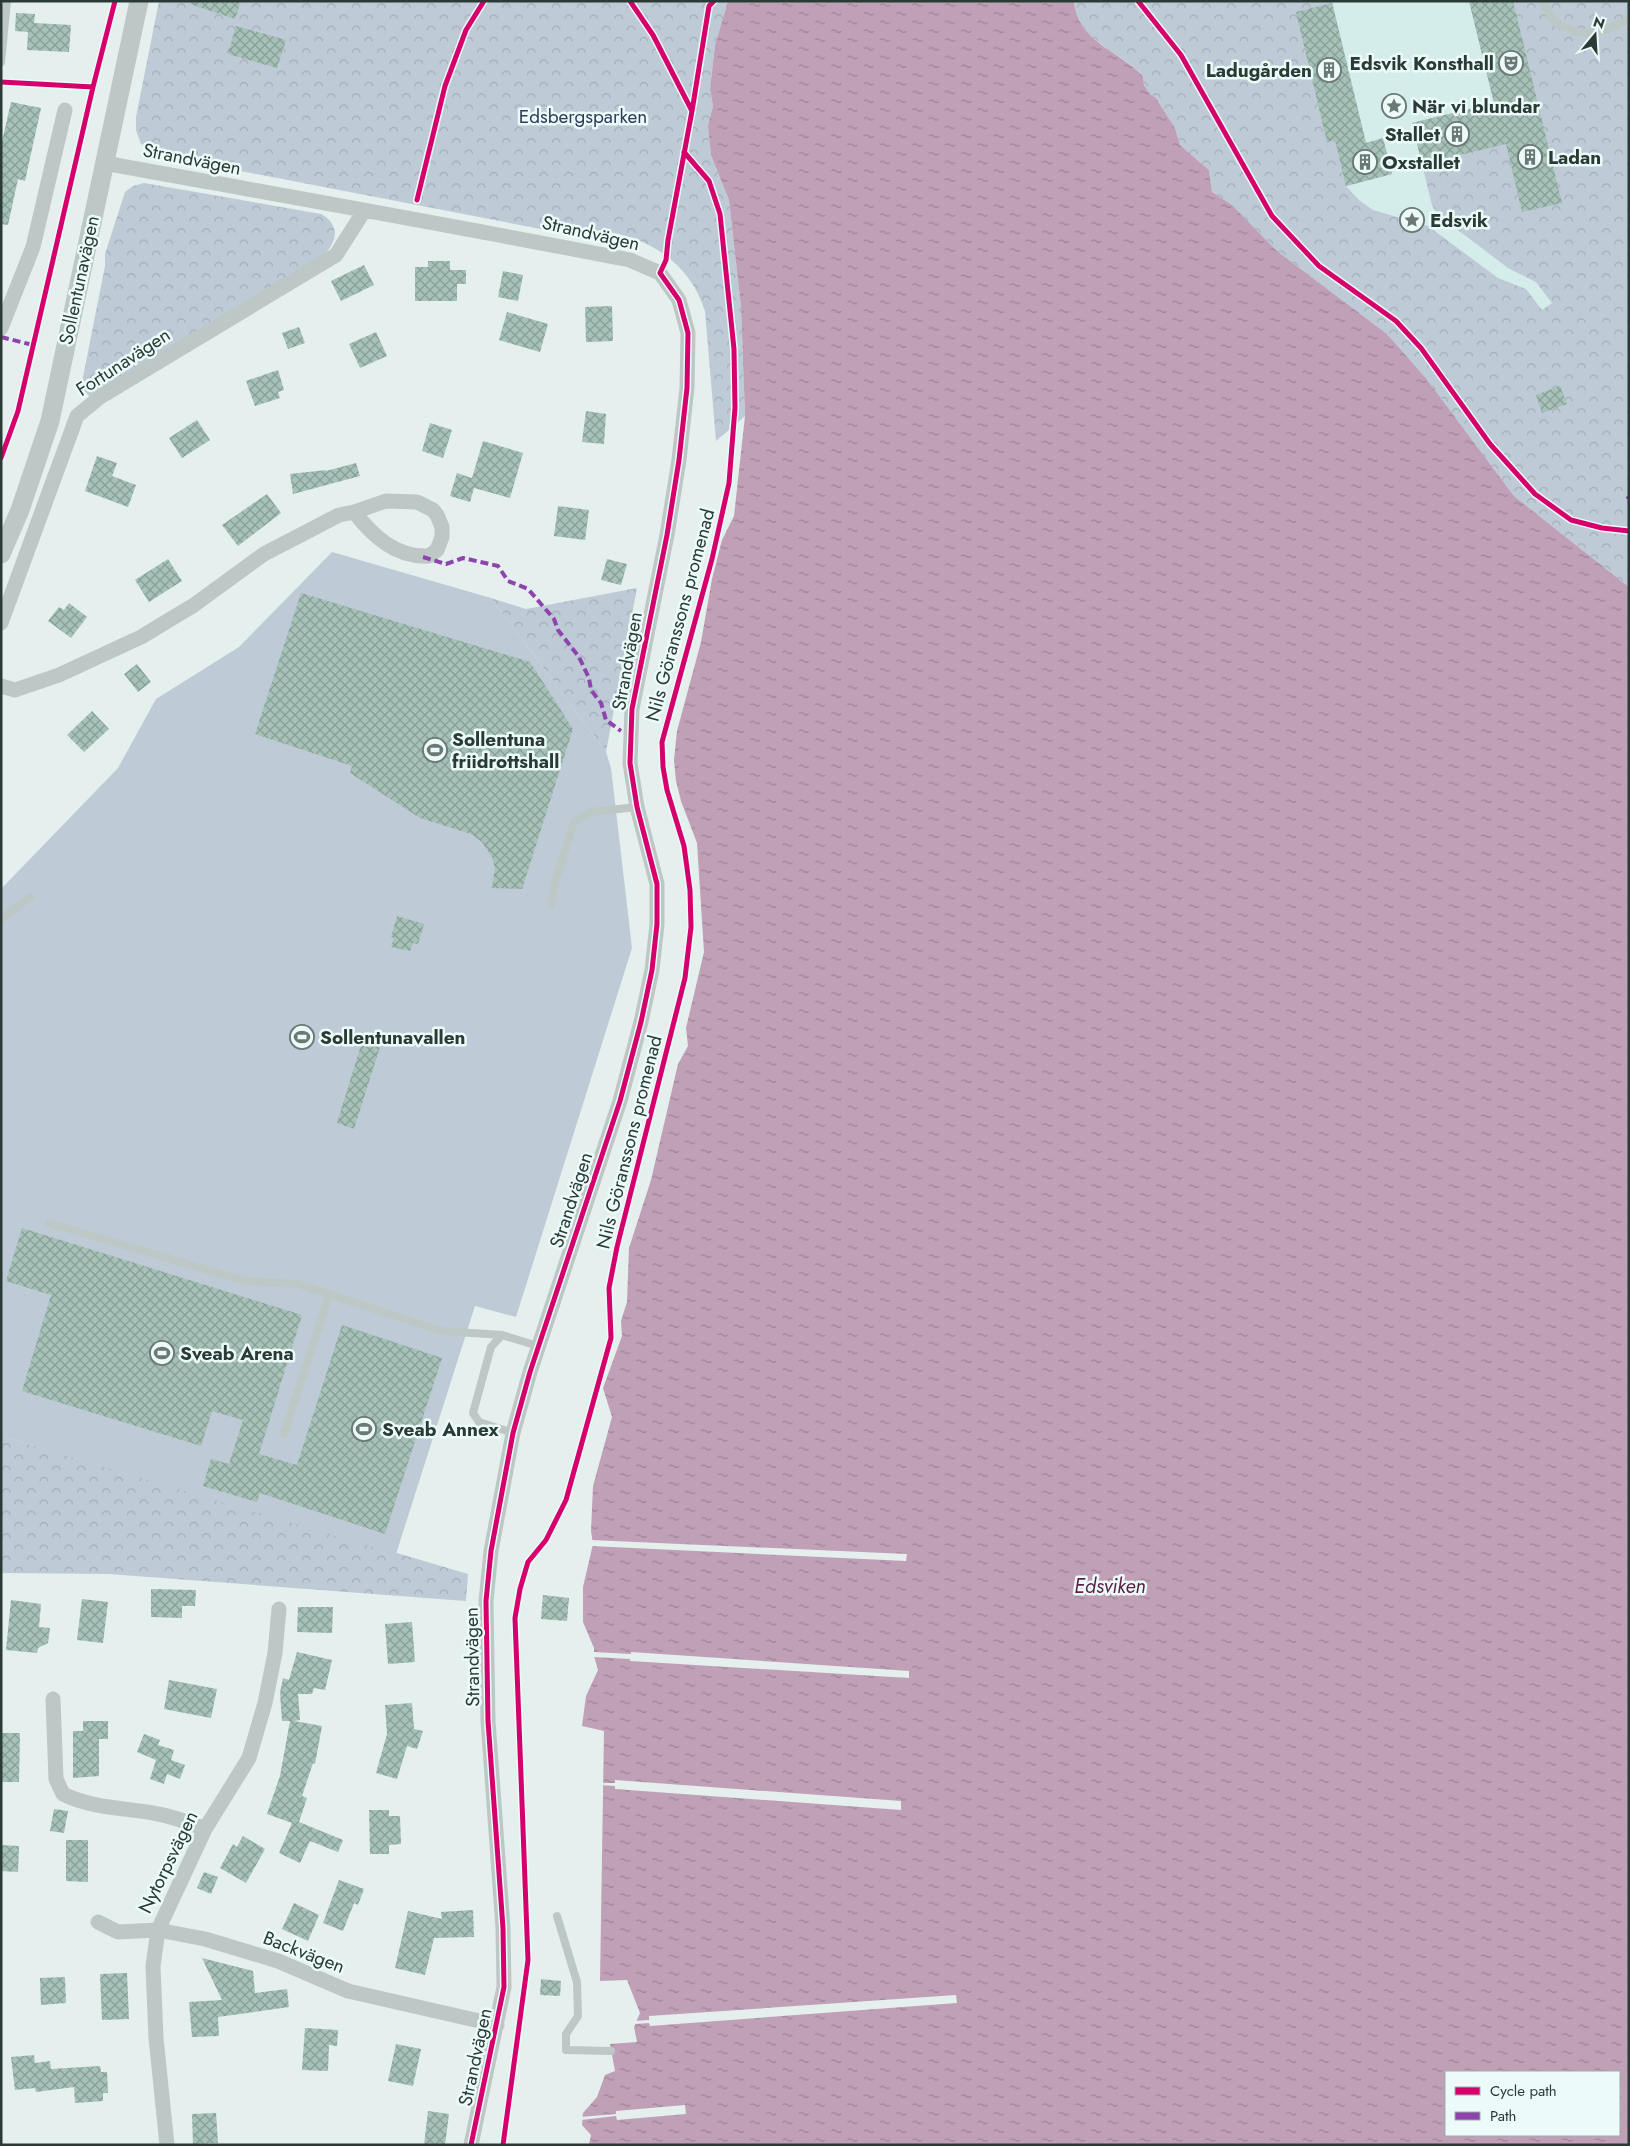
<svg xmlns="http://www.w3.org/2000/svg" width="1630" height="2146" font-family="Jost,sans-serif">
<defs>
<pattern id="forest-crowns" width="20" height="18" patternUnits="userSpaceOnUse" patternTransform="scale(1.25)"><rect width="20" height="18" fill="#becad6"/><path d="M2 6a3 3 0 1 1 6 0M12 15a3 3 0 1 1 6 0" fill="none" stroke="#a3aeb8"/></pattern>
<pattern id="water-ripples" width="26" height="14" patternUnits="userSpaceOnUse" patternTransform="scale(1.25)"><rect width="26" height="14" fill="#c0a0b6"/><path d="M2 4q2-2 4 0t4 0M15 11q2-2 4 0t4 0" fill="none" stroke="#9c8395"/></pattern>
<pattern id="building-cross-hatch" width="8" height="8" patternUnits="userSpaceOnUse" patternTransform="scale(1.25)"><rect width="8" height="8" fill="#a6c2b8"/><path d="M0 0l8 8M0 8l8-8" fill="none" stroke="#879f96"/></pattern>
</defs>
<rect width="100%" height="100%" fill="#e4efee"/>
<path fill="url(#forest-crowns)" d="M159,1H728L715,45L710,89L713,106L708,126L711,155L729,200L741,307L745,416L716,441L705,311C691,267 655,240 609,232C591,229 570,232 551,231L163,156L141,144L136,130V117Z
M1074,1H1629V587L1514,496L1425,377L1387,334L1277,251L1232,205L1212,192L1209,170L1180,145L1175,128L1156,98L1150,94L1144,85L1143,76C1119,50 1077,41 1074,1Z
M144,183L321,214C341,225 337,242 323,256L90,397L81,387L105,266V254L125,192L133,186Z
M637,588L606,752L491,598L526,609Z
M1,1436L468,1574L466,1601L109,1574L1,1573Z"/>
<path fill="#becad6" d="M332,552L491,598L606,752L611,768L632,948L516,1317L475,1306L396,1554L1,1436V889L118,768L156,699L239,647Z"/>
<path fill="#d4edea" d="M1332,1H1469L1494,103L1412,123L1432,205L1437,214L1508,268L1536,282L1552,303L1542,310L1526,289L1498,278L1428,226L1373,210L1359,200L1346,186L1392,174L1383,139L1366,143Z"/>
<path fill="url(#water-ripples)" fill-rule="evenodd" d="M728,1H1074C1077,41 1119,51 1143,76L1144,85L1150,94L1156,98L1175,128L1180,145L1209,170L1212,192L1232,205L1277,251L1387,334L1425,377L1514,496L1629,587V2145H589L591,2135L582,2125L583,2113L597,2097L605,2075L615,2071L610,2044L637,2042L634,2027L640,2013L627,1980L600,1981L604,1731L582,1726L586,1696L598,1670L594,1656V1648L583,1622V1587L593,1544L591,1531L593,1486L612,1417L603,1388L622,1336L621,1321L627,1302L629,1248L651,1180L678,1064L688,1046L686,1028L704,952L697,843L681,801L676,781L674,760L677,731L701,642L712,579L722,540L734,516L745,416L741,307L729,200L711,155L708,126L713,106L710,89L715,45ZM1446,2072H1619V2135H1446Z"/>
<path fill="#e4efee" d="M591,1540L907,1554L906,1561L591,1546Z
M594,1652L631,1654V1652L909,1671V1678L630,1661V1659L593,1657Z
M615,1780L901,1801V1810L615,1789V1786L600,1785V1783H615Z
M956,1995L957,2003L650,2026L649,2023L635,2024L634,2021L649,2020V2016Z
M685,2105L686,2114L617,2120L616,2116L581,2120L580,2117L616,2114V2111Z"/>
<path fill="url(#building-cross-hatch)" d="M190,1H241L235,19L190,4Z
M1469,1H1513L1562,203L1522,212L1506,144L1422,164L1412,123L1494,103Z
M1332,3L1366,143L1383,138L1392,174L1346,186L1335,140L1327,142L1296,12Z
M16,13L35,14L34,23L71,25L69,52L27,50L28,32L15,31Z
M236,26L286,40L277,68L228,54Z
M11,102L41,108L25,181L18,179L8,225L1,224V146Z
M428,261H450V270H466V284H457V301H415V267H428Z
M364,265L374,285L341,301L331,281Z
M503,271L523,275L518,301L498,297Z
M612,306L613,341L586,342L585,307Z
M507,312L548,324L540,352L499,340Z
M299,327L305,343L288,349L282,333Z
M376,332L387,356L360,368L349,344Z
M278,370L284,390L278,392L280,398L255,406L246,381Z
M1560,386L1567,404L1542,413L1536,395Z
M586,411L606,414L604,444L582,442Z
M197,420L210,440L182,458L169,438Z
M430,423L452,430L443,458L422,451Z
M483,441L523,453L510,498L474,488L470,502L450,496L457,473L472,478Z
M97,456L117,463L112,476L136,485L128,507L85,491Z
M356,463L360,476L293,494L290,474L326,470V471Z
M267,494L281,513L238,546L222,525Z
M558,506L589,510L585,540L554,536Z
M168,559L182,581L149,602L135,580Z
M607,559L627,564L621,585L601,580Z
M301,593L530,662L573,729L522,889L492,888L495,868L492,857L482,842L471,834L420,818L350,773L352,766L255,734Z
M69,603L87,617L71,638L48,621L59,607L64,610Z
M137,664L151,682L138,692L124,674Z
M92,711L109,729L84,752L67,735Z
M397,916L424,924L418,944L413,943L410,951L391,947L394,938L391,937Z
M362,1042L380,1047L354,1129L337,1123Z
M22,1228L302,1315L259,1454L297,1465L342,1325L442,1358L385,1534L260,1493L257,1502L203,1486L211,1459L229,1464L243,1420L212,1411L201,1446L22,1391L51,1295L6,1281Z
M151,1589L196,1590L195,1606H182V1618L151,1617Z
M543,1595L569,1598L567,1621L541,1619Z
M82,1599L108,1602L103,1643L77,1640Z
M11,1600L41,1604L39,1627L50,1628L48,1643L38,1648L37,1653L6,1650Z
M298,1607H333L332,1633L297,1632Z
M412,1622L415,1662L388,1664L385,1624Z
M297,1652L332,1660L325,1690L314,1688L312,1694H298L300,1720L294,1721L322,1726L315,1764L313,1763L302,1796L307,1798L299,1822L343,1840L338,1852L310,1841L300,1863L279,1853L292,1823L267,1814L280,1776L290,1721H282L280,1693L283,1678L289,1680Z
M169,1680L217,1689L211,1718L164,1709Z
M412,1703L414,1729L423,1731L417,1749L407,1746L397,1779L376,1773L387,1734L385,1705Z
M83,1721H108V1739H99V1776L73,1778V1731H83Z
M1,1733H20L19,1782H1Z
M144,1734L160,1740L158,1745L174,1750L171,1760L185,1765L180,1779L167,1774L164,1784L150,1779L156,1760L137,1752Z
M54,1809L68,1811L64,1833L50,1831Z
M369,1810H389V1816H400L401,1844L389,1845V1854H370Z
M243,1836L265,1849L246,1883L220,1868L233,1844L237,1847Z
M66,1840H88V1882L66,1881Z
M1,1845L19,1846L18,1872L1,1871Z
M204,1872L218,1877L211,1894L197,1888Z
M339,1880L364,1889L358,1905L354,1903L343,1931L323,1923Z
M294,1903L319,1915L308,1941L282,1929Z
M473,1910L474,1937L434,1938L425,1975L395,1968L408,1911L442,1919L441,1912Z
M202,1958L253,1971L255,1993L287,1989L289,2007L218,2017L219,2036L192,2037L189,2002L222,2000Z
M127,1973L129,2019L102,2020L100,1974Z
M65,1977L66,2003L41,2005L40,1978Z
M541,1979L561,1981L560,1996L540,1995Z
M305,2028L338,2030L337,2046L329,2045L328,2071L302,2070Z
M396,2044L421,2049L413,2086L388,2081Z
M34,2055L35,2063L50,2061L51,2069L100,2066L101,2072H107L108,2093H103V2101L75,2103L74,2087L36,2092L35,2088L15,2090L11,2057Z
M428,2111L449,2114L445,2145H424Z
M216,2113L218,2143L193,2144L192,2114Z"/>
<g fill="none" stroke-linecap="round" stroke-linejoin="round">
<path stroke="#bdc8c6" stroke-width="8" d="M1543,1L1553,21L1573,31L1595,34L1629,20
M1,62L7,1
M551,904L555,882L574,822L591,812L637,807
M1,919L30,897
M49,1223L245,1281L298,1284L441,1331L502,1335L538,1346
M502,1335L491,1347L473,1413L479,1422L513,1433
M284,1434L329,1295
M557,1916L577,1982L578,2016L566,2034V2050L611,2051"/>
<path stroke="#bdc8c6" stroke-width="15" d="M104,163C280,195 455,226 630,260L660,273L679,300L688,333L687,388L679,460L667,535L632,709L630,763L637,807L657,884V924L652,970L641,1022L620,1101L530,1372L513,1433L491,1551L486,1601L488,1721L503,1928L504,1987L471,2145
M1,328L33,247L65,110
M1,623L77,416L100,397L336,255L364,211
M1,686L15,690L59,675L141,637L194,605L264,554L339,515L354,512L386,501L417,502L433,510L437,515L442,527V537L437,550L429,556C396,558 373,536 354,512
M53,1699L56,1779L63,1794C91,1808 124,1808 153,1813C171,1816 188,1822 205,1829
M98,1922L118,1932L158,1930L205,1939L278,1961L348,1991L497,2025
M167,2145L156,2038L153,1966L158,1930L205,1829L249,1758L265,1703L275,1653L279,1609"/>
<path stroke="#bdc8c6" stroke-width="19" d="M1,554L20,510L50,421L139,1"/>
<path stroke="#8e44ad" stroke-width="4" stroke-dasharray="8 4" stroke-linecap="butt" d="M1,337L33,345
M1627,499L1629,497
M423,557L446,564L463,558L498,566L508,581L528,589L554,619L558,630L579,657L589,678L591,690L601,703L606,720L621,731"/>
<defs>
<path id="cycleway" d="M630,1L653,35L692,111
M1138,1L1181,55L1272,216L1319,266L1396,321L1421,348L1490,444L1535,494L1571,520L1602,528L1629,531
M1,82L93,87
M417,200L445,86L466,30L484,1
M1,458L18,411L93,87L115,1
M471,2145L504,1987L503,1928L488,1721L486,1601L491,1551L513,1433L530,1372L620,1101L641,1022L652,970L657,924V884L637,807L630,763L632,709L667,535L679,460L687,388L688,333L679,300L660,273L666,260L668,240L692,111L709,6L714,1
M503,2145L528,1960L515,1618L520,1589L528,1562L546,1540L566,1500L611,1338L609,1288L617,1247L685,978L691,927L690,890L684,846L667,790L663,767L662,742L712,559L729,483L735,408L734,349L720,214L709,181L684,152"/>
</defs>
<use href="#cycleway" stroke="#ecfbf9" stroke-width="8"/>
<use href="#cycleway" stroke="#d6006c" stroke-width="5"/>
</g>
<defs>
<symbol id="theatre-ring" viewBox="-11 -11 22 22"><circle r="9.5" fill="#ecfbf9" stroke="#6b7975" stroke-width="1.5"/><path d="M-5-5.5Q0-4 5-5.5V0Q5 5 0 6Q-5 5-5 0ZM-3.3-2.5H-1v1.5H-3.3ZM1-2.5H3.3v1.5H1ZM-2.8 1Q0 5.5 2.8 1Z" fill="#6b7975"/></symbol>
<symbol id="building-ring" viewBox="-11 -11 22 22"><circle r="9.5" fill="#ecfbf9" stroke="#6b7975" stroke-width="1.5"/><path d="M-4-6H4V6H1V3H-1V6H-4ZM-2.5-4.3h1.7v1.8h-1.7ZM.8-4.3h1.7v1.8H.8ZM-2.5-1h1.7V.8h-1.7ZM.8-1h1.7V.8H.8Z" fill="#6b7975"/></symbol>
<symbol id="sight-ring" viewBox="-11 -11 22 22"><circle r="9.5" fill="#ecfbf9" stroke="#6b7975" stroke-width="1.5"/><path d="M0-6L1.8-2.2L6-1.7L2.9 1.2L3.7 5.4L0 3.3L-3.7 5.4L-2.9 1.2L-6-1.7L-1.8-2.2Z" fill="#6b7975"/></symbol>
<symbol id="stadium-ring" viewBox="-11 -11 22 22"><circle r="9.5" fill="#ecfbf9" stroke="#6b7975" stroke-width="1.5"/><path d="M0-5a6.5 5 0 1 0 0 10a6.5 5 0 1 0 0-10ZM-3.5-1.8h7v3.6h-7Z" fill="#6b7975"/></symbol>
</defs>
<g fill-rule="evenodd">
<use href="#theatre-ring" x="1497" y="49" width="28" height="28"/>
<use href="#building-ring" x="1315" y="56" width="28" height="28"/>
<use href="#sight-ring" x="1380" y="92" width="28" height="28"/>
<use href="#building-ring" x="1443" y="120" width="28" height="28"/>
<use href="#building-ring" x="1516" y="143" width="28" height="28"/>
<use href="#building-ring" x="1351" y="148" width="28" height="28"/>
<use href="#sight-ring" x="1398" y="206" width="28" height="28"/>
<use href="#stadium-ring" x="421" y="736" width="28" height="28"/>
<use href="#stadium-ring" x="288" y="1023" width="28" height="28"/>
<use href="#stadium-ring" x="148" y="1339" width="28" height="28"/>
<use href="#stadium-ring" x="350" y="1415" width="28" height="28"/>
</g>
<g text-anchor="middle" dominant-baseline="central" stroke-width="5" stroke-linejoin="round" paint-order="stroke">
<g font-size="19" font-weight="bold" fill="#2a3a34" stroke="#ecfbf9" text-anchor="start">
<text x="1494" y="63" text-anchor="end">Edsvik Konsthall</text>
<text x="1312" y="70" text-anchor="end">Ladugården</text>
<text x="1412" y="106">När vi blundar</text>
<text x="1440" y="134" text-anchor="end">Stallet</text>
<text x="1548" y="157">Ladan</text>
<text x="1382" y="162">Oxstallet</text>
<text x="1430" y="220">Edsvik</text>
<text x="452" y="739">Sollentuna<tspan x="452" dy="22">friidrottshall</tspan></text>
<text x="320" y="1037">Sollentunavallen</text>
<text x="180" y="1353">Sveab Arena</text>
<text x="382" y="1429">Sveab Annex</text>
</g>
<g font-size="19" fill="#2e3b59" stroke="#ecfbf9">
<text x="583" y="116">Edsbergsparken</text>
</g>
<g font-size="19" fill="#2a3a34" stroke="#ecfbf9">
<text transform="translate(192 159) rotate(11)">Strandvägen</text>
<text transform="translate(591 233) rotate(13)">Strandvägen</text>
<text transform="translate(79 280) rotate(-78)">Sollentunavägen</text>
<text transform="translate(123 362) rotate(-33)">Fortunavägen</text>
<text transform="translate(680 615) rotate(-75)">Nils Göranssons promenad</text>
<text transform="translate(627 661) rotate(-80)">Strandvägen</text>
<text transform="translate(629 1142) rotate(-76)">Nils Göranssons promenad</text>
<text transform="translate(571 1200) rotate(-72)">Strandvägen</text>
<text transform="translate(472 1657) rotate(-91)">Strandvägen</text>
<text transform="translate(168 1862) rotate(-64)">Nytorpsvägen</text>
<text transform="translate(304 1952) rotate(21)">Backvägen</text>
<text transform="translate(475 2057) rotate(-78)">Strandvägen</text>
</g>
<g font-size="20" font-style="italic" fill="#5c1f44" stroke="#ecfbf9">
<text x="1110" y="1586">Edsviken</text>
</g>
</g>
<rect width="1630" height="2146" fill="none" stroke="#2a3a34" stroke-width="5"/>
<rect x="1445" y="2071" width="175" height="65" fill="#ecfbf9" stroke="#9eaeaa"/>
<rect x="1455" y="2087" width="25" height="8" fill="#d6006c" stroke="#9eaeaa"/>
<text x="1490" y="2096" font-size="15" fill="#2a3a34">Cycle path</text>
<rect x="1455" y="2112" width="25" height="8" fill="#8e44ad" stroke="#9eaeaa"/>
<text x="1490" y="2121" font-size="15" fill="#2a3a34">Path</text>
<g transform="translate(1595 35) rotate(18)" stroke="#ecfbf9" stroke-width="4" paint-order="stroke">
<path d="M0-4L9 19L0 12L-9 19Z" fill="#2a3a34"/>
<text y="-8" font-size="14" font-weight="bold" text-anchor="middle" fill="#2a3a34">N</text>
</g>
</svg>
